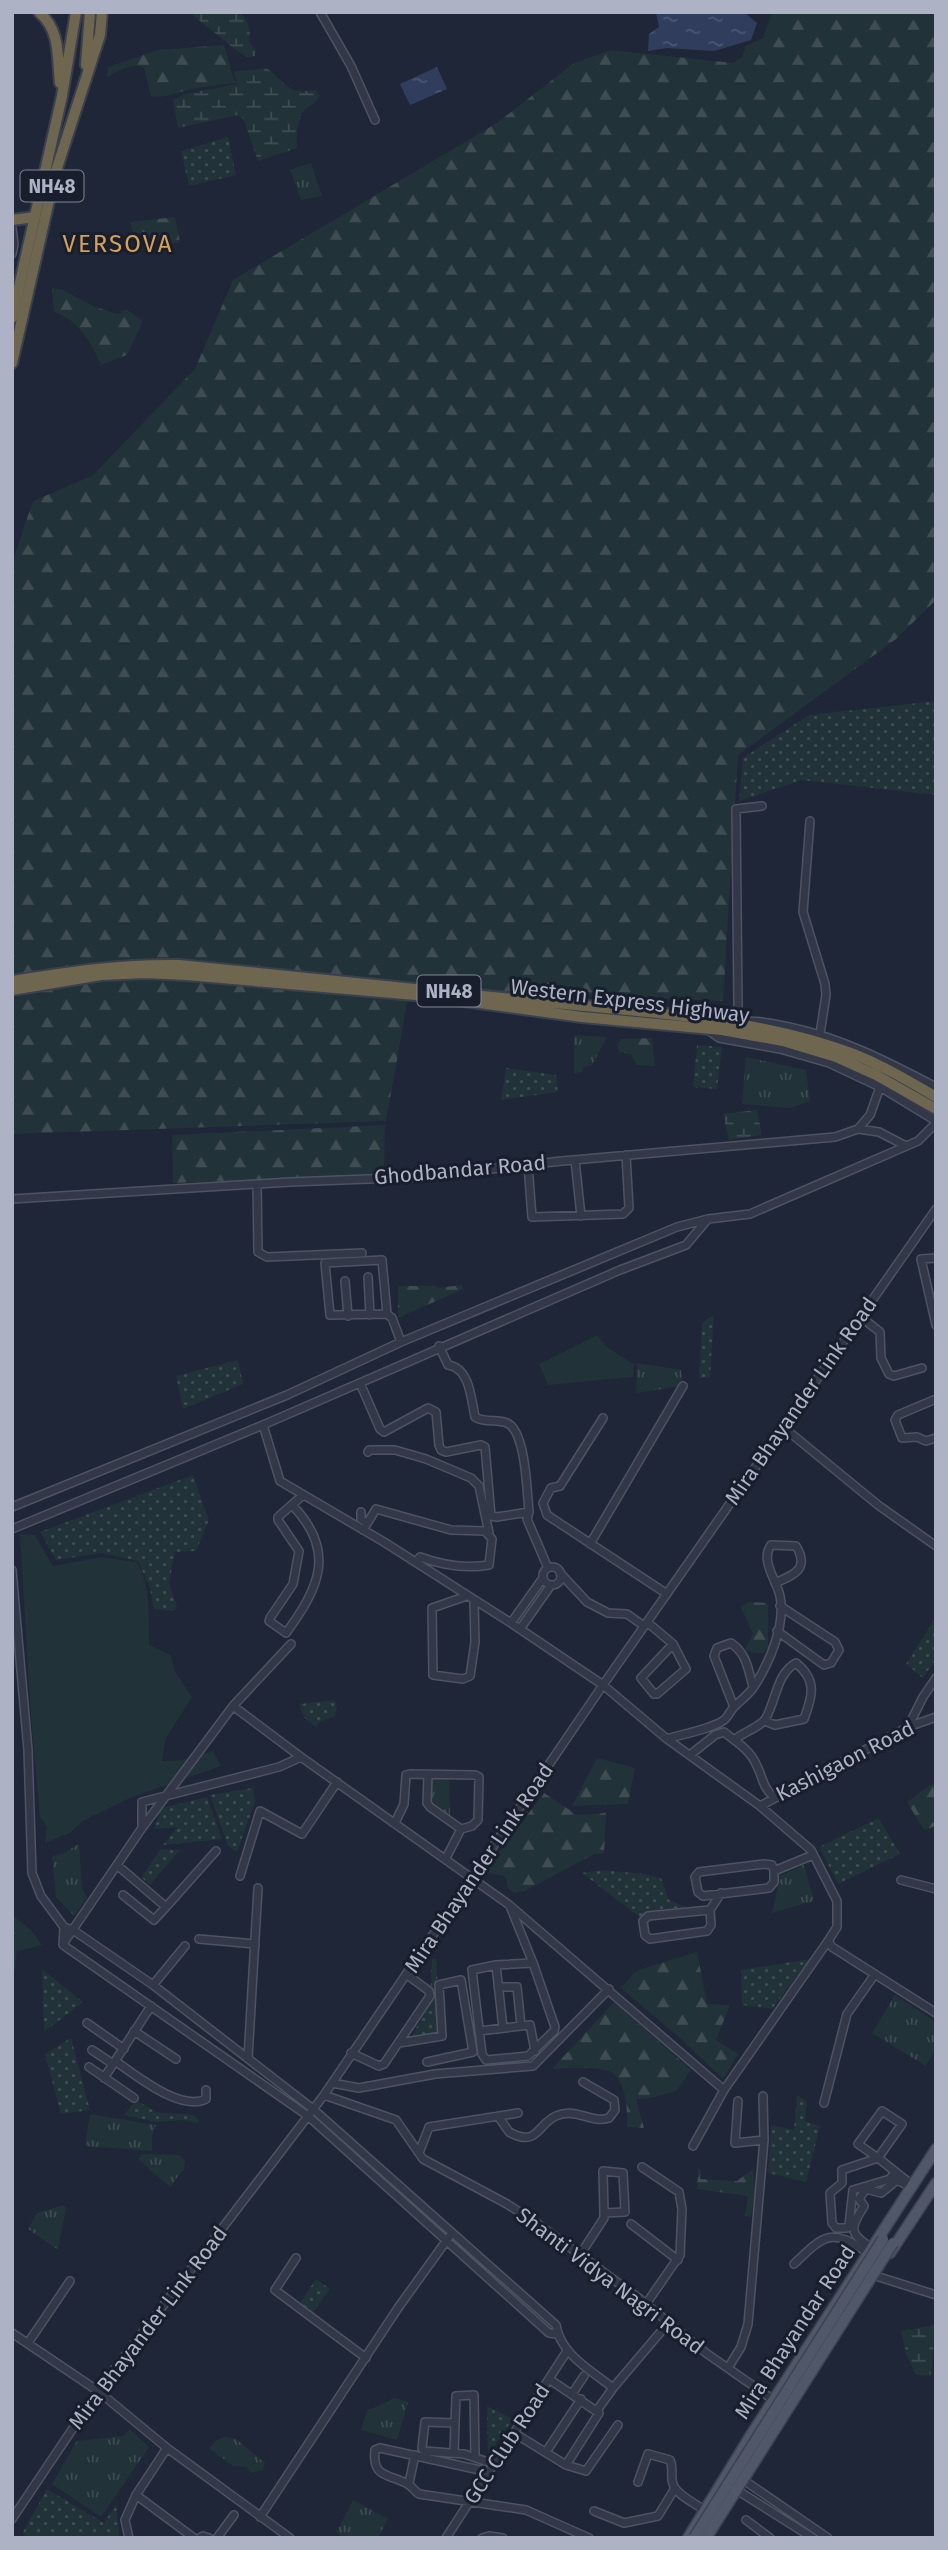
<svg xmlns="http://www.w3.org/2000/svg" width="948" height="2550" font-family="'Fira Sans',sans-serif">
<defs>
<pattern id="grass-dots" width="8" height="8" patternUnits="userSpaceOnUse" patternTransform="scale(1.75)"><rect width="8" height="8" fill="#213238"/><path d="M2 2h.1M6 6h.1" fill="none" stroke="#3f4d53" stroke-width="1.8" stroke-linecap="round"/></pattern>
<pattern id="forest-firs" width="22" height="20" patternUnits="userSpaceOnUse" patternTransform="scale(1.75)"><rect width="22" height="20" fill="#213238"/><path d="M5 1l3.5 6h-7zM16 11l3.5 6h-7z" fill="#3f4d53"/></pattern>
<pattern id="wetland-marsh" width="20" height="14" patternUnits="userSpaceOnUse" patternTransform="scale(1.75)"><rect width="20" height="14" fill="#213238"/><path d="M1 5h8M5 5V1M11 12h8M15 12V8" fill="none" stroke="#3f4d53"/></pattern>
<pattern id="park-tufts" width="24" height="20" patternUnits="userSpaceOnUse" patternTransform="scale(1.75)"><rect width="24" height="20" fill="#213238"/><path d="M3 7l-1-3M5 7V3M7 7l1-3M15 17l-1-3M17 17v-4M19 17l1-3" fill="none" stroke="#3f4d53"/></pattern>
<pattern id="water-ripples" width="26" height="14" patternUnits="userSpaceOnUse" patternTransform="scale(1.75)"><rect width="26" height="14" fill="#303d5d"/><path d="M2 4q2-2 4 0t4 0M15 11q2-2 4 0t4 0" fill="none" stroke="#4b5773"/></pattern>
</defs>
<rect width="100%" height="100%" fill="#1f2637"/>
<path fill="url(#grass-dots)" d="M228,137L236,175L189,186L181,151Z
M936,701V795L802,780L739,801L743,758L809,715Z
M697,1045L722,1047L717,1089L693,1087Z
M506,1068L556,1075L558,1092L501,1100Z
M714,1315L710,1377L699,1379L702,1323Z
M238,1360L243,1384L183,1409L176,1376Z
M193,1475L209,1520L196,1551L175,1552L169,1583L177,1607L173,1611L154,1609L150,1588L138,1561L101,1553L56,1560L40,1532Z
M936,1617V1659L923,1678L906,1664Z
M335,1700L337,1707L335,1716L318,1723L317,1727C306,1721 301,1716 300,1704Z
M253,1788L255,1802L237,1852L228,1846L210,1795Z
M207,1797L222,1839L163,1845L178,1827L154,1829L161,1808Z
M879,1818L900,1854L838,1884L819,1847Z
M161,1849L180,1850L150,1885L141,1877Z
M601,1870L645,1874L661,1878L669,1900L688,1908L689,1911L642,1919L582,1873Z
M432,1959H436L441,2033L412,2036L430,2002Z
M810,1959L772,2009L742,2005L741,1970Z
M42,1969L83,2002L44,2032Z
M71,2038L90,2110L61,2114L45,2054Z
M797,2095L807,2102L805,2121L820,2126L806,2182L768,2173L771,2125L794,2130Z
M136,2100L156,2112L194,2115L199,2120L198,2123L184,2120L155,2122L124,2115Z
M316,2279L330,2289L312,2314L299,2304Z
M487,2406L513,2419L488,2455Z
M47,2489L104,2523L116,2504L120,2538H25L23,2532Z"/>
<path fill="url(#forest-firs)" d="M769,12H936V600L896,639L738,755L723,1001L410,987L386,1121L12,1134V563L33,501L92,476L195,369L233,280L497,123L574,63L611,50L733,63L742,57L746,46L763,38L772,13Z
M224,45L235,83C218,85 200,87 184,91C172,94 164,98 151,96L144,68C132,62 119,71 107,77L108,67L158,50Z
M175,217L180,242L160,246L157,237L146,240L144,235L134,236L130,222Z
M52,288L63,290L95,307L118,314L126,309L143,321L127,355L101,365C91,342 79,320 54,312Z
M652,1038L655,1066L637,1065L631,1054L619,1052L617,1045L621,1039Z
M385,1125L384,1175L173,1183L172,1135Z
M462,1285L463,1289L398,1318V1286H436L438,1288Z
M749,1602L768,1603V1647L763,1653H754L745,1649L753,1634L741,1607Z
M597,1758L635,1768L628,1804L572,1806Z
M936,1784V1826L924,1830L907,1802L930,1785Z
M544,1793L577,1815L606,1813L604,1853L594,1854L525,1891L514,1893L507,1887V1880L504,1876L489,1873L487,1869Z
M697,1952L707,2004L730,2005L716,2040L738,2054L723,2079L681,2039L621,1988L634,1973L641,1969Z
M614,2002L691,2070L676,2091L651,2098L636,2099L644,2128L627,2127C628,2112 626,2078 609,2071C599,2067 564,2068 552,2069Z
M698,2169L701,2170L700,2179L737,2181L753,2169L755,2193L751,2217L745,2216L748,2196L697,2189Z"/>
<path fill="url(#wetland-marsh)" d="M189,12H242C247,26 252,24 249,42L256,51L255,56L247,57L237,51Z
M267,68C286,84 289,95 315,90L320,96C316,104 307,106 303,112C297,121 296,138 297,148L258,161L244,120L238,115L178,128L173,100L185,94L237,84L234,72Z
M757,1110L762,1135L729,1140L723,1114Z
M935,2325L931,2376L916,2375L906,2354L901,2331Z"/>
<path fill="url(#park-tufts)" d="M311,163L322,196L301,200L290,170Z
M574,1035L607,1037L592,1065L584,1067L582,1072L574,1073Z
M746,1057L806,1070L810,1101L791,1108L742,1104Z
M637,1363L681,1370L683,1386L636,1393Z
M427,1772L449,1773L450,1817L429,1802Z
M79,1844L82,1888L87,1898L74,1916L56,1897L52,1856L62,1854Z
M804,1865L814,1901L772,1913L780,1876Z
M12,1915L31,1930L42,1945L17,1951L12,1988Z
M895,1995L936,2022V2049L926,2066L872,2033Z
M90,2114L156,2125L152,2136V2151L85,2146Z
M141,2154L179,2155L185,2161L184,2171H182L170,2187L139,2160Z
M64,2205L66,2208L58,2250L28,2229L37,2213Z
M394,2398L408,2402L397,2440L361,2430L367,2411Z
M130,2429L149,2447L101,2517L52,2484L77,2441L123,2436Z
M225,2437L236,2439L265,2463L262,2470L252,2473L246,2467L233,2466L209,2448L217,2440Z
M353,2500L388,2519L378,2538H345L336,2533Z"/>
<path fill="#213238" d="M597,1335L608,1348L634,1364L633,1377L548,1385L539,1364Z
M20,1534L35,1535L53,1566L101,1557L136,1562C151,1580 149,1623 149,1645L171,1655L175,1672L192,1697L166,1738L162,1761L183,1760L213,1751L221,1766L130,1798L83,1821L70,1833L45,1843L47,1827L40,1817L31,1718Z"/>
<path fill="url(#water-ripples)" d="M656,12L745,13L757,23L751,40L714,51L667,48L648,51L649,34L659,27Z
M437,67L447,89L410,105L400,84Z"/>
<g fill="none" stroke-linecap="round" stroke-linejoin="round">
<defs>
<path id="minor" d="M320,12L351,66L375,120
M12,228L14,244L12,254
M762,806L736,809L738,1005L735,1023C754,1019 770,1023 789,1027C842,1038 888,1062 936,1087
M810,821L803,912L825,984L826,995L820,1034
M708,1030L719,1038L780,1049L829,1063L880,1087L936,1121
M858,1129L879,1132L906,1146
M575,1160L581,1216
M528,1165L532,1217L623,1214L629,1208L626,1155
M257,1184L258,1252L267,1257L362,1253
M12,1199L290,1182L420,1177L562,1161L835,1137L858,1129L870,1115L880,1087
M936,1258L921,1259L936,1325
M368,1277L370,1315
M345,1281L348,1316
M387,1314L330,1315L325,1263L382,1260L387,1314L392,1318L401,1342
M861,1317L880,1332L881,1358L889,1374L894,1376L922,1368
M439,1346L448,1365C470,1368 471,1399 475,1417C484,1423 497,1419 507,1423C526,1431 527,1493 529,1512L527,1519L548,1568
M360,1383L380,1429L384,1432L428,1408L436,1412L439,1445L441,1450L446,1452L481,1445L485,1447L491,1516L497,1517L529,1512
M936,1399L898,1415L895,1420L902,1438L917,1437L926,1441L936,1438
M603,1418L560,1486L551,1488L543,1503L547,1515L667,1594
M263,1425L280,1481L384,1542L511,1623L603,1685L667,1739L760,1806L811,1850L837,1901V1927L828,1941L832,1947L936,2013
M783,1427L878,1505L936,1546
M368,1452L369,1450H395L426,1459L471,1478L479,1486L489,1533
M292,1505C337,1551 319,1588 286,1633L269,1621L270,1618L293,1584L299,1551L278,1520V1517L303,1495
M12,1507L287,1395L401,1342L677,1227L708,1219L750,1214L918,1141L936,1123
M361,1512V1519L367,1523
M12,1529L263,1425L620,1270L686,1245L707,1220
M363,1530L376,1509L451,1530L485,1531L492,1539L489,1565C465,1569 442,1565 420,1557L416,1562
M590,1544L683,1386
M543 1576a9 9 0 1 1 18 0a9 9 0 1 1-18 0Z
M12,1570L28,1750L32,1873L41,1896L64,1927
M560,1573L587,1602L608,1613L627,1614L644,1626
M467,1596L432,1608L433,1675L463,1679L470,1676L475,1642L474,1601
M647,1622L673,1644L686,1669L657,1694H654L641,1678L673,1644
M511,1623L543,1578
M520,1629L551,1585
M777,1631L824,1665L831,1663L839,1650L835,1642L780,1606
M233,1706L301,1757L508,1904L724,2090
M734,1707L714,1656L717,1648L731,1643C747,1654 748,1669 753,1687
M908,1727L923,1697L936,1678
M667,1739C682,1734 712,1729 724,1720C728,1717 730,1711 734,1707C740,1701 748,1695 753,1688C769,1664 786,1625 780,1596C776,1579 760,1560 771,1545L796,1546C810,1569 794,1575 775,1583
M734,1740C743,1732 761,1727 766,1718C776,1700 777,1673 796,1663C817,1680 813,1695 804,1719L775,1725L765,1721
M690,1755L715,1735L724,1732C735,1741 750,1750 756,1764C763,1777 762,1787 774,1797
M760,1806L908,1727L936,1717
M395,1823L404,1804L406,1775L410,1774L475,1775L479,1777L478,1820L472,1826L461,1829L430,1807L427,1803L428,1775
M142,1828V1802L279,1767L301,1757
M446,1858L461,1829
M117,1865L166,1907L216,1851
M774,1871L772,1865L764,1864L699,1872L695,1877L698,1892L703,1896L769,1888L774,1882V1871L813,1855
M240,1876L260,1811L302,1834L337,1782
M901,1880L936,1889
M123,1895L154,1920L166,1907
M710,1910L648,1916L643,1921L645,1935L650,1939L707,1931L711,1925L710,1910L721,1893
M199,1939L255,1944
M63,1944L142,1828L233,1706L291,1644
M496,1965L472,1970L482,2054L486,2060L528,2056L554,2031L555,2027L533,1963L510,1906
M153,1985L185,1946
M498,1987H517L521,2026
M87,2023L124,2049
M503,2028L496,1965L533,1963
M134,2031L176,2059
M479,2031L530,2025L535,2051
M399,2043L442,2036L439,1985L461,1980L473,2052L427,2062
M92,2050L113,2064
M351,2053L379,2066L384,2064L430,1996L429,1991L406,1974
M248,2058L258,1888
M115,2061C136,2075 180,2112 206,2099V2090
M89,2067L134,2098
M104,2078L151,2006
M332,2083L359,2088L435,2074L533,2066L609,1989
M324,2095L396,2120L423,2159L507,2204L538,2224L640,2299L706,2353L775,2401
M763,2096L764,2140
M824,2103L847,2014L875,1974
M498,2116L509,2132C538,2148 537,2124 556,2116C577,2107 591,2124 609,2118L615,2110L614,2100L583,2082
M693,2146L724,2090L828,1941
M419,2153L429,2127L518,2113
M878,2158L842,2170V2183L830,2193L832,2223L836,2228H847L849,2225L853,2190L890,2179L895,2172
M878,2158L858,2144L882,2111L902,2124L878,2158L912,2185
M642,2167L679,2192L682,2209L680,2255L646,2304
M631,2224L678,2260
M872,2248C848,2233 850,2228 864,2206L859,2199L866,2189L881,2193L897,2180L905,2184
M580,2255L604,2218V2213L603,2172V2171L623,2173L625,2212L604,2213
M296,2258L275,2290L366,2358
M794,2264C824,2235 831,2227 868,2253
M876,2276L936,2295
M12,2333L98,2391L167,2448L290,2538
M557,2334L549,2333L308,2116L63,1945L64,1927L73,1930L153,1985L313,2109L556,2325C560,2354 592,2371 613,2388L669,2322
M28,2343L70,2281
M728,2368L741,2347L748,2324L764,2140L735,2143L738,2101
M549,2379L599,2413L566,2465
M572,2394L584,2376
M598,2409L613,2388
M455,2423L456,2396L474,2395L475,2457
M514,2433L566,2465L586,2471L618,2425
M546,2452L581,2399
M454,2453L455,2423L425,2422L422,2448L424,2451L464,2454L494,2464
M489,2472L380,2448L375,2450C372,2477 387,2474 406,2483C411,2485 414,2491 419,2494L526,2510L589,2538
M745,2481L828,2538
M638,2482L648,2454L670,2460C674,2469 670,2476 673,2484C676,2495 697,2504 705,2511
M409,2483L415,2455
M740,2492L813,2538
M136,2495L194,2538
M594,2511L624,2523L658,2516L675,2488
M260,2517L398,2308L449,2237
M12,2519L98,2391L324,2095L603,1685L936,1209
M746,2520L770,2538
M129,2538L125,2520L136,2495L167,2448
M200,2538L203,2536L209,2538
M217,2538L234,2515
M446,2538L567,2351
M482,2538L489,2536L503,2538"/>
<path id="major" d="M890,2253L936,2183
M688,2538L751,2435L936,2149"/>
<path id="highway" d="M39,12C61,31 57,57 60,83
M86,65L90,12
M12,220L35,217
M12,318L62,96L76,12
M12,363L55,174L100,35L102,12
M12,981C70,972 120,964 179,965C297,976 415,988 533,1001C639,1012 750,1016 851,1053C880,1064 909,1081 936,1097
M12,990L101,975L145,973L187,975L427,996L582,1017L722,1030L783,1041L836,1057L876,1075L936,1109"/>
</defs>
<use href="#minor" stroke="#4d5363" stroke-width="10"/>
<use href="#major" stroke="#3c4251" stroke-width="13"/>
<use href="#highway" stroke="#3a404f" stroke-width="14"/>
<use href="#minor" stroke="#333848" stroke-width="7"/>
<use href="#major" stroke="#505768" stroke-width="10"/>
<use href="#highway" stroke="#6e664f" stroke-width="10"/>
<defs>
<path id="major-bridge" d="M694,2538L883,2239
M706,2538L893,2243"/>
</defs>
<use href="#major-bridge" stroke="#3c4251" stroke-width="13" stroke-linecap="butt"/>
<use href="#major-bridge" stroke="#505768" stroke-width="10"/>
</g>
<g text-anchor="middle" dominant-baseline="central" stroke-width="6" stroke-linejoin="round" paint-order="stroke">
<g fill="#181e2c" stroke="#808697" stroke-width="2">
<rect x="20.5" y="170.5" width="63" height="31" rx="5"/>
<rect x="417.5" y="975.5" width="63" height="31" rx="5"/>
</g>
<g font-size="19" font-weight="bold" fill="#adb3c5">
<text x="52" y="186">NH48</text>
<text x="449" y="991">NH48</text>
</g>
<g font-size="21" fill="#adb3c5" stroke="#181e2c">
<text transform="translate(630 1001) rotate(7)">Western Express Highway</text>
<text transform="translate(460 1170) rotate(-5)">Ghodbandar Road</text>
<text transform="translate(801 1401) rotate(-55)">Mira Bhayander Link Road</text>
<text transform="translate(845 1761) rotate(-27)">Kashigaon Road</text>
<text transform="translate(479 1868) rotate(-56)">Mira Bhayander Link Road</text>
<text transform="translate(610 2281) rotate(37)">Shanti Vidya Nagri Road</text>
<text transform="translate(148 2328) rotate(-53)">Mira Bhayander Link Road</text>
<text transform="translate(795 2332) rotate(-57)">Mira Bhayandar Road</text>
<text transform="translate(507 2444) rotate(-57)">GCC Club Road</text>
</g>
<g font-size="24" letter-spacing="2" fill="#d5a057" stroke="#181e2c">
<text x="118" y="244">VERSOVA</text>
</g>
</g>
<rect width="948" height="2550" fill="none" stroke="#adb3c5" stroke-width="28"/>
</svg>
